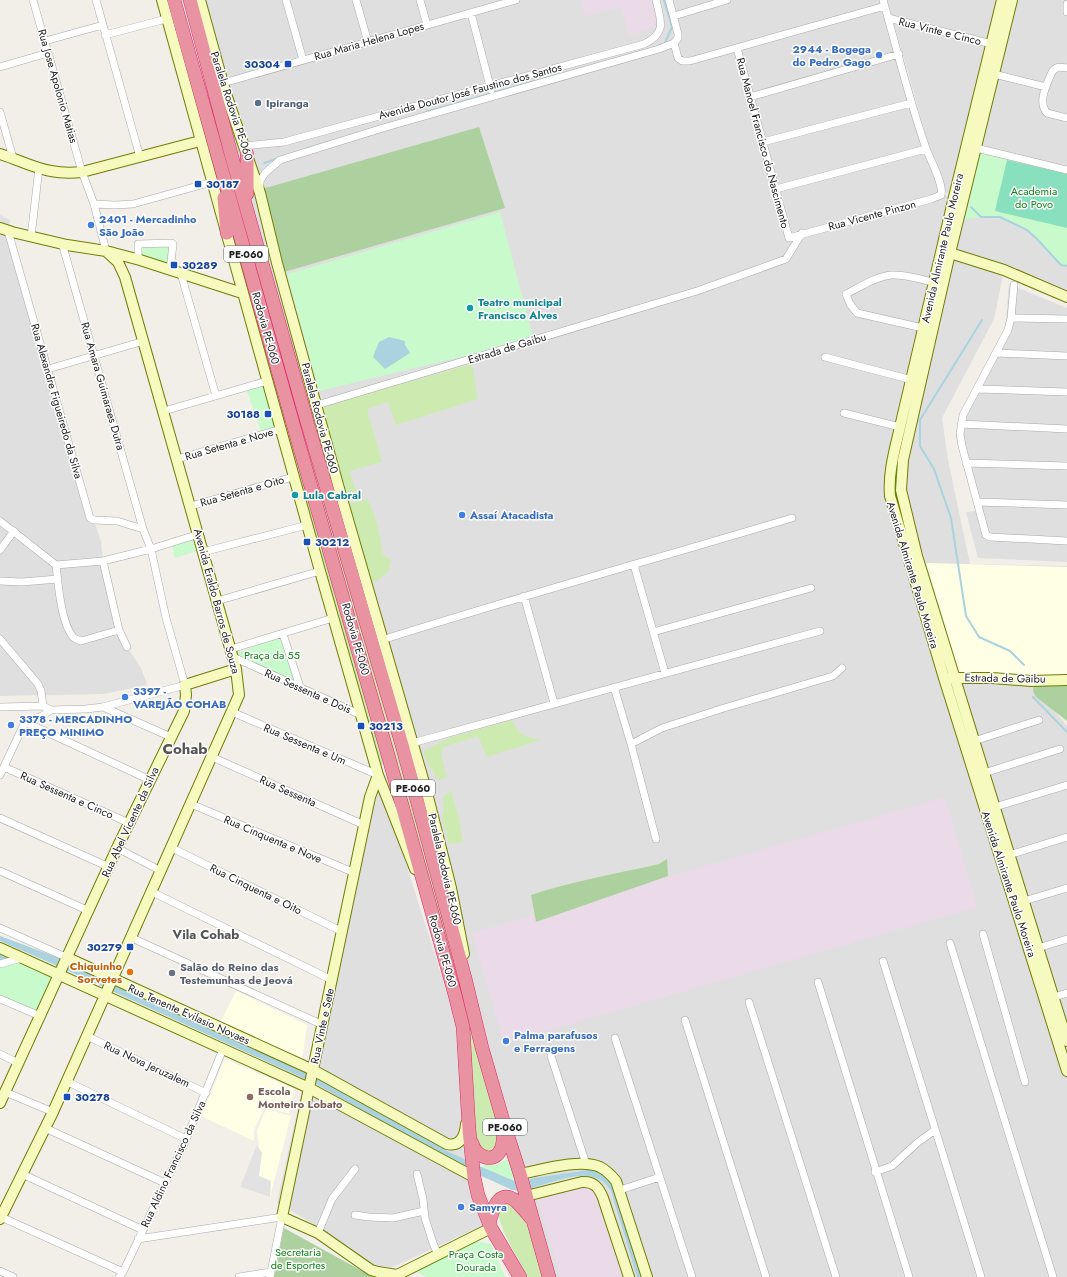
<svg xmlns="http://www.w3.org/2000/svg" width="1067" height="1277" font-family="Jost,sans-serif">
<rect width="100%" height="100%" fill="#f2efe9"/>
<path fill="#e0dfdf" d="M187,0H886L941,194L954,197L890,478L944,678H954L903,500V460L960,199L942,191L887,0H1067V294L1004,270L994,319L942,418L948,460L970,564L1067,566V681H1031L1067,726V1277H550Z
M0,215L10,220L8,241L94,520L101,542L103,561L127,647L141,668L147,685L104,694L0,696Z
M1009,284L1067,308V562L978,558L966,512L976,511L959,450L958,423L964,408L1005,330Z
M374,762L456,1022L486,1224L393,1267L367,1265L312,1223L277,1203Z"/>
<path fill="#ebdbe8" d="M580,0H651L656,20V27L629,35L621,7L585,16Z
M945,797L977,907L504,1043L472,933Z
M600,1184L605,1191L631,1277H560L536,1192Z"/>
<path fill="#ffffe5" d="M926,563L1067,567V677L959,673Z
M236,991L307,1025L302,1061L221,1021Z
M225,1059L294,1089L289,1114L265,1106L254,1130V1141L201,1116Z
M266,1109L291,1116L270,1197L240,1187L259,1145L257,1131Z"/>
<path fill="#cdebb0" d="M226,200L290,421L284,423L231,233Z
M472,364L478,399L396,425L388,402L367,409L382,462L350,471L358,500L348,501L319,406Z
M306,430L429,868L499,1130V1144L489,1155L476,1145L473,1113V1075L466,1019L299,433Z
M285,434L293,436L385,761L379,767Z
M367,499C377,516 380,536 383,555L391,559L388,572L377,581H371L349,504Z
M512,720C519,735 523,736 540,740L487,757L478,736L443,747L441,755L447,777L442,779L436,778L433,771L429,766L423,751L452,737Z
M451,791L459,819L463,842L449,844L442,817L444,811L443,799L445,795Z
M509,1201L526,1216L546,1277H528C521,1264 496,1223 498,1210C498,1208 501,1204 502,1202Z"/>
<path fill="#add19e" d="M479,127L505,208L284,272L262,189Z
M1034,683H1067V721L1036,697L1033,691Z
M667,859L668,876L536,922L531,895C572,881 616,874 659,864Z
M284,1228L373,1277H274Z"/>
<path fill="#c8facc" d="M981,151L1067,172V266C1053,265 1039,238 1027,230C1006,216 989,216 965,219Z
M500,212L533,337L473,354L319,391L287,274Z
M175,240L173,267L137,255V243Z
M263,383L276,428L261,432L246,388Z
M192,539L196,551L175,558L172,546Z
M282,636L297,683L234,654Z
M0,951L55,973L39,1014L0,997Z
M512,1154L519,1183L484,1168L483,1164C495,1167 504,1163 512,1154Z
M473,1242H481L491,1244L505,1277H426L415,1271Z"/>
<path fill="#88e0be" d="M1007,160L1067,174V228L995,211Z"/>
<path fill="#e2e2e2" d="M257,1145L262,1153L259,1176L271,1181L270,1197L240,1187Z"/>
<path fill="#aad3df" d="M389,337L405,341V345L410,353L385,369L373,357L379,342Z
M0,936L62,959L307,1072L449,1152L484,1168L519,1183L534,1178L588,1170L599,1172L609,1177L644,1277H637L611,1191C593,1161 553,1184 527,1189C522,1190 517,1191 512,1190L468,1170L316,1084L44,960L0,941Z"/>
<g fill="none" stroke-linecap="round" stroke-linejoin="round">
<path stroke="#aad3df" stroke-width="2" d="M664,0L672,27L664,45
M426,112L556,75
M305,149L328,142
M264,163L276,159
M971,207L981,217H1000L1027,230L1036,238L1061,265L1067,266
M982,320L920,420V446L934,469L951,518L966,616L979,637L1010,651L1024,665
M1033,697L1067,732"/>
<path stroke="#aad3df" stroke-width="7" d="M0,957L5,956"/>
<defs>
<path id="street" d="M33,0L82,172L94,204L106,251
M96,0L140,157
M286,0L303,60
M356,0L368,42
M420,0L427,25
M669,0L678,34V38L674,43
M883,0C897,49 909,100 926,148C930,160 944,184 941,195
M1067,4V12
M471,13L491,90
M674,16L727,0
M888,18L992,44
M105,35L166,19
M45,41L103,25
M674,43L678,58L682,61H690L885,6
M737,48L789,238L931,199L941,195
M0,67L48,53
M1067,68C1060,67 1056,66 1052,72C1047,84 1037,102 1047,113L1067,118
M994,74L1046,87
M223,83L516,0
M750,97L899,54
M0,112L13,158
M763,142L911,103
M244,146L284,142L644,44C667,33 661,21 656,0
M976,148L1067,170
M260,188V181L265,173L280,160L383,128L659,49L674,43
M776,189L926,149
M94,204L115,205L133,204L212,182
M8,231L90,518L94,520L117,521L143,529
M31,237L39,168
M138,260V244L172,243L173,244L170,270
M181,274L216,396
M1014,285L1011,318L1008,330L963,415L960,434L962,446L986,535L990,537L1067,541
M1011,318L1067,319
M923,328L857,313L850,304L846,294C860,287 875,277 891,275C906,274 923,280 937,283
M997,353L1067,356
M825,357L912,380
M48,369L144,341
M978,389L1067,392
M317,405L697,291L786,259L802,233
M164,411L267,381
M844,413L900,427
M961,424L1067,429
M177,459L281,429
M966,463L1067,466
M977,502L1067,505
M191,506L293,477
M0,521L56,565L103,561L151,549L199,534
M0,550L14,531
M203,552L307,525
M103,561L119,630L127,647
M56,565C58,583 61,623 73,637C75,639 78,640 81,641L119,630
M634,565L665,673
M0,581L22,582L58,579
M524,596L554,703
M217,601L320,571
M653,632L811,588
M283,634L300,687
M0,639L38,684L41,691L43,706
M382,640C518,597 655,559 792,518
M231,649L333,618
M233,657L361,715
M614,687L631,744L656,839
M0,707L43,706L51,710L86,709L103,707L185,685L166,618L151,549L143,529L62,243
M103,707L171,737
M232,712L378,775
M25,722L150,780
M974,741L1039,720
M412,743L820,631
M631,744L662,728L724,708L833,676L842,668
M212,757L364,825
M4,767L129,823
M984,773L1060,749
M0,775L25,722L42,716L51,710
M191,804L355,873
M995,807L1067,785
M0,818L109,867
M117,848L161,871
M172,848L341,931
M1009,855L1067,837
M0,871L89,911
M152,892L332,980
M1024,901L1067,888
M0,928L68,958
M983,934L1025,1082
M132,938L323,1025
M950,943L1053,1277
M1038,948L1067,939
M883,961L981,1277
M0,964L22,958
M818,982L909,1277
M1054,997L1067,993
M0,999L40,1016
M749,1002L836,1277
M685,1020L766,1277
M87,1036L206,1093
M615,1038L692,1277
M0,1054L18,1063
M551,1056L586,1164
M66,1081L186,1139
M5,1092L53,1112
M45,1128L165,1183
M875,1172L892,1166L917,1143L935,1130
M22,1174L143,1230
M417,1174L423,1199L425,1218L433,1243L438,1255
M620,1190L660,1177
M355,1215L369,1217L393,1218L424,1211
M1,1217L123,1272
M318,1233L332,1199L355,1169
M138,1239L282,1217L270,1277
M0,1271L13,1277
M119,1277L123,1272L185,1142L223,1049
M239,1277L271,1272"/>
<path id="secondary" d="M162,0L320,571L378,775L415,869
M200,0L226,94L260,193L277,263L340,492L427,793L451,888L464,954
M1002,0L954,197L900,427C895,449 888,472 890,496L944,678L1067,1071
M1012,0L950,253L903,460L901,490L917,556L1067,1041
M0,154C17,159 33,168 51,171C61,173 72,173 82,172L200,141
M0,228L12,232L67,245L106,251L140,260L242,293
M950,253L1004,270L1067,297
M949,678H992L1031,681L1067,680
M378,775L370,797L282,1217L318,1233L371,1270L378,1272L397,1275L491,1228
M0,948L309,1088L474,1177
M68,958L313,1070L447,1144C461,1147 465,1135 466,1124
M0,1103L117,848L184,711L186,695L185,685L236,669
M520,1174C541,1170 580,1158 600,1167C606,1170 611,1175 616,1181L647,1277
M526,1196L582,1182C594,1181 599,1188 603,1198L629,1277
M0,1219L53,1112L239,695L236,669L125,277L118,262L106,251"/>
<path id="highway" d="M174,0L295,431L388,755L455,995L463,1027L469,1129L474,1177L478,1195L491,1228L520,1277
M190,0L233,161L308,425L402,745L465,978L482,1048L504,1124L520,1174L549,1277
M247,154V194
M224,198L227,233
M472,1143C475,1155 492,1165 500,1151C504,1145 503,1136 504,1129
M489,1224C492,1212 498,1187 516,1201C521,1206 526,1212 531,1218"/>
</defs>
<use href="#street" stroke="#a9a9a9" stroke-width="8"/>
<use href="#secondary" stroke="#707d05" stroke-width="12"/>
<use href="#highway" stroke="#dc2a67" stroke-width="14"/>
<use href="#street" stroke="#fff" stroke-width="7"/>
<use href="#secondary" stroke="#f7fabf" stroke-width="10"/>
<use href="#highway" stroke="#e892a2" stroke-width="13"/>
</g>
<g fill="#3f7fe0" stroke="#fff" stroke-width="1.5">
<circle cx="879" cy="55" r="4"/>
<circle cx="91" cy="225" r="4"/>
<circle cx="462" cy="515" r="4"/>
<circle cx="125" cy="697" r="4"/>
<circle cx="11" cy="725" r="4"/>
<circle cx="506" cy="1041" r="4"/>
<circle cx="461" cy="1207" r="4"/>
</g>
<g fill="#1a4fb4" stroke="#fff" stroke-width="1.5">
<rect x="284" y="60" width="8" height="8" rx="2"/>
<rect x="194" y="180" width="8" height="8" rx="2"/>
<rect x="170" y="261" width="8" height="8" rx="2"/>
<rect x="264" y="410" width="8" height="8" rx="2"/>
<rect x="303" y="538" width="8" height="8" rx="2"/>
<rect x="357" y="722" width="8" height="8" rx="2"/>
<rect x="126" y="943" width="8" height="8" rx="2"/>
<rect x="63" y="1093" width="8" height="8" rx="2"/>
</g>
<circle fill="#5c6f8a" stroke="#fff" stroke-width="1.5" cx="258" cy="103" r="4"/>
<g fill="#0f9aa8" stroke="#fff" stroke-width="1.5">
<circle cx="470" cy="308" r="4"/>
<circle cx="295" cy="495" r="4"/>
</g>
<circle fill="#e8710a" stroke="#fff" stroke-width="1.5" cx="130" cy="972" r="4"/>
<circle fill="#6b7280" stroke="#fff" stroke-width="1.5" cx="172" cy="973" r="4"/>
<circle fill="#8d6e63" stroke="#fff" stroke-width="1.5" cx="250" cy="1097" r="4"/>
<g text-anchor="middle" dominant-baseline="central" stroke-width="3" stroke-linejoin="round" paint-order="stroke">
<g fill="#fff" stroke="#646464" stroke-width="1">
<rect x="224" y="246" width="44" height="16" rx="3"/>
<rect x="391" y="780" width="44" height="16" rx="3"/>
<rect x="483" y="1119" width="44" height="16" rx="3"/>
</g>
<g font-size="10" font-weight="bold" fill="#222">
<text x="246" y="254">PE-060</text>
<text x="413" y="788">PE-060</text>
<text x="505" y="1127">PE-060</text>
</g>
<g font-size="11" fill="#222" stroke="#fff">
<text transform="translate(940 31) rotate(14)">Rua Vinte e Cinco</text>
<text transform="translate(369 41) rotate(-16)">Rua Maria Helena Lopes</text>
<text transform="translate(58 86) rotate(74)">Rua Jose Apolonio Matias</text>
<text transform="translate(470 91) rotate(-15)">Avenida Doutor José Faustino dos Santos</text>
<text transform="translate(232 106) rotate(72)">Paralela Rodovia PE-060</text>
<text transform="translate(763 143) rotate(75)">Rua Manoel Francisco do Nascimento</text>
<text transform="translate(872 215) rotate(-15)">Rua Vicente Pinzon</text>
<text transform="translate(942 248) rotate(-77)">Avenida Almirante Paulo Moreira</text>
<text transform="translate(266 328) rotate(74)">Rodovia PE-060</text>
<text transform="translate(507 348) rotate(-17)">Estrada de Gaibu</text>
<text transform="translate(103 386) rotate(74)">Rua Amara Guimaraes Dutra</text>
<text transform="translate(57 401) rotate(74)">Rua Alexandre Figueiredo da Silva</text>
<text transform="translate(320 418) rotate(75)">Paralela Rodovia PE-060</text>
<text transform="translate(229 444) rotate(-16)">Rua Setenta e Nove</text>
<text transform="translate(242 491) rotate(-16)">Rua Setenta e Oito</text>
<text transform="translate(913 575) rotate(73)">Avenida Almirante Paulo Moreira</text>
<text transform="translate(217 601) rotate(75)">Avenida Eraldo Barros de Souza</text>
<text transform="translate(356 639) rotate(74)">Rodovia PE-060</text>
<text transform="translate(1005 678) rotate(1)">Estrada de Gaibu</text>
<text transform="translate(308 691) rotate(24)">Rua Sessenta e Dois</text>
<text transform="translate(305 744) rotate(23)">Rua Sessenta e Um</text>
<text transform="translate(288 791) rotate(24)">Rua Sessenta</text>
<text transform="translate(67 795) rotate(24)">Rua Sessenta e Cinco</text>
<text transform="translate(130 822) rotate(-65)">Rua Abel Vicente da Silva</text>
<text transform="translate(273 839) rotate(23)">Rua Cinquenta e Nove</text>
<text transform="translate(445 869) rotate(77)">Paralela Rodovia PE-060</text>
<text transform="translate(1009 884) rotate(72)">Avenida Almirante Paulo Moreira</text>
<text transform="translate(256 889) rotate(26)">Rua Cinquenta e Oito</text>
<text transform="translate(443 951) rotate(74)">Rodovia PE-060</text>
<text transform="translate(189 1014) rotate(24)">Rua Tenente Evilasio Novaes</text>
<text transform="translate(322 1026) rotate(-78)">Rua Vinte e Sete</text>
<text transform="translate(147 1064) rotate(25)">Rua Nova Jeruzalem</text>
<text transform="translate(173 1164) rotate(-65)">Rua Aldino Francisco da Silva</text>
</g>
<g font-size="11" font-weight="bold" fill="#366cbe" stroke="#fff" text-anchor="start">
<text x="871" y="49" text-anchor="end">2944 - Bogega<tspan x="871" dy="13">do Pedro Gago</tspan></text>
<text x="99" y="219">2401 - Mercadinho<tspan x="99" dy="13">São João</tspan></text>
<text x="470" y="515">Assaí Atacadista</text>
<text x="133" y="691">3397 -<tspan x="133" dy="13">VAREJÃO COHAB</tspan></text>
<text x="19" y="719">3378 - MERCADINHO<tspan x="19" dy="13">PREÇO MINIMO</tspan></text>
<text x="514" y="1035">Palma parafusos<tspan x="514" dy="13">e Ferragens</tspan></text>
<text x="469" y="1207">Samyra</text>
</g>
<g font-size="11" font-weight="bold" fill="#164399" stroke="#fff" text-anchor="start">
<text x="280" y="64" text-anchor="end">30304</text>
<text x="206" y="184">30187</text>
<text x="182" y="265">30289</text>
<text x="260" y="414" text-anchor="end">30188</text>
<text x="315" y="542">30212</text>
<text x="369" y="726">30213</text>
<text x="122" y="947" text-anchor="end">30279</text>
<text x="75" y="1097">30278</text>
</g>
<g font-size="11" font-weight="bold" fill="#4e5e75" stroke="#fff" text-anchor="start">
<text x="266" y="103">Ipiranga</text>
</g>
<g font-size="11" fill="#0c8416" stroke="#fff">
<text x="1034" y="191">Academia<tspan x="1034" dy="13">do Povo</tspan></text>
<text x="272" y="655">Praça da 55</text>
<text x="298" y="1252">Secretaria<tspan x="298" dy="13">de Esportes</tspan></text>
<text x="476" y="1254">Praça Costa<tspan x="476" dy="13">Dourada</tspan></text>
</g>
<g font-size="11" font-weight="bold" fill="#0d838f" stroke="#fff" text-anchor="start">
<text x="478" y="302">Teatro municipal<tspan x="478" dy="13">Francisco Alves</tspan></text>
<text x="303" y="495">Lula Cabral</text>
</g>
<g font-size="11" font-weight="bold" fill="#c56008" stroke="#fff" text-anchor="end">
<text x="122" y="966">Chiquinho<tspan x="122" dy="13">Sorvetes</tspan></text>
</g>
<g font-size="11" font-weight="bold" fill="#5b616d" stroke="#fff" text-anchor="start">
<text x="180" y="967">Salão do Reino das<tspan x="180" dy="13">Testemunhas de Jeová</tspan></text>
</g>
<g font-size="11" font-weight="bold" fill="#785e54" stroke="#fff" text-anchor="start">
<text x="258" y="1091">Escola<tspan x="258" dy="13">Monteiro Lobato</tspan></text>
</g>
<g font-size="13" font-weight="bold" fill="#555" stroke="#fff">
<text x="206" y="934">Vila Cohab</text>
</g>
<g font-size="15" font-weight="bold" fill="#555" stroke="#fff">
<text x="185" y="749">Cohab</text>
</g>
</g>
</svg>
